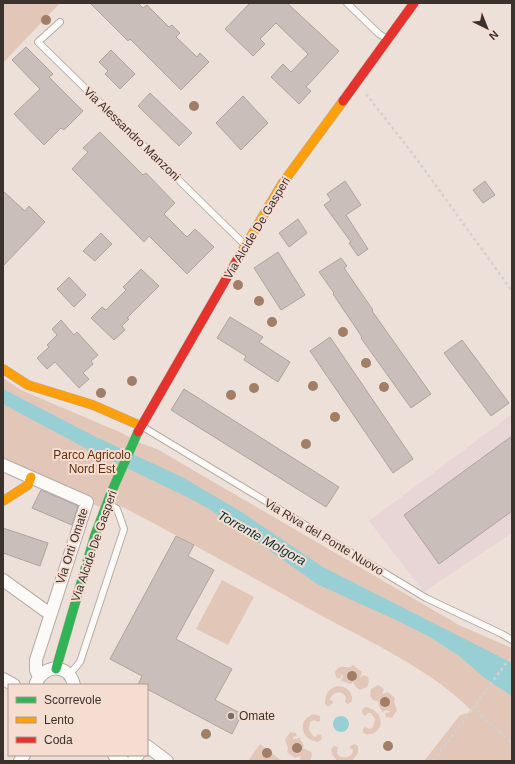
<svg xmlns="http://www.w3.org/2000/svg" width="515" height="764" font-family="Helvetica,sans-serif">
<rect width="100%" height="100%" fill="#ede0d9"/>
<path fill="#e8d5d5" d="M512,414V533L424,592L369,521Z"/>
<path fill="#e2c7b8" d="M3,3H60L3,63Z
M3,378L21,390L122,433L137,442L157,449L459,625L512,648V761H424L460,715L473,712C433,671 371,642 320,615C252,577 184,539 115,503L111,512L3,464Z
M222,580L254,597L228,645L196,629Z
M353,665L362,672L360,678L364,675L368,677L369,682L367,687L360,690L356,687L353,682L351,684L341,681L343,676L341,674V677L339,679L336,677L335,672C339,665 343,667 350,667Z
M378,685L384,689L382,694L388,692L395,698L394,702L397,710L392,718L386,717L385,713L390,712L389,711L385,710L383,713L378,704L379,702L373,700L370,696L371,689Z
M340,686C348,688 353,693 352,701L348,704L346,703L345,702L346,697C342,690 332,691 330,700L333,701V703L330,706H327L325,704C325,693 329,687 340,686Z
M365,707C387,710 385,737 365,734L363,732V729L365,727L370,729L373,727L375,719L371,713H368L365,716L363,714L362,710Z
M314,714L320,716V721L318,722L314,720L310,722L309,730L313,736L316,737L318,734L321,735L322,739L318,742C301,740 296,720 314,714Z
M290,732L296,733L297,736L293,737V739H297L299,737L304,746L303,748L311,752L312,755L310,761H299L301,756L295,758L287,752L288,748L285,740Z
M260,744L282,761H248Z
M355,744L358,746V753L352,761H337L332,754L331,749L334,746L338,747L337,753L339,756C345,759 353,757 353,750L350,748V746Z"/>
<path fill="#97cfd5" d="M3,389L96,437L182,477L240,511L323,567L512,663V696L486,679L459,656L430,637L400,622L317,584L245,533L209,509L189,498L87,449L3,404Z
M333 724a8 8 0 1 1 16 0a8 8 0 1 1-16 0Z"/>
<path fill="#c9beb9" stroke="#aea49e" d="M90,3H138L143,8L147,5L169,27L172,25L180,33L176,37L197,57L200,53L209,62L181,90L130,39L128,41Z
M250,3H287L339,51L306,87L311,91L299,104L271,77L283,64L291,72L308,54L276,23L260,39L265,44L253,56L225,29Z
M26,47L53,74L49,77L83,111L64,130L61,128L44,145L14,114L40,89L12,60Z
M111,50L135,74L120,89L105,74L108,71L99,62Z
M150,93L192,133L179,146L138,106Z
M243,96L268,123L241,150L216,123Z
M100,132L143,175L146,173L175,203L164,214L187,237L195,229L214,247L187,274L149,236L144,242L72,169L88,152L83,148Z
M345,181L361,205L346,215L368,249L358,256L349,243L351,242L324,205L331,200L327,194Z
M485,181L495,195L483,203L473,190Z
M3,191L25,211L29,206L45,222L3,266Z
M298,219L307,233L289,247L279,233Z
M101,233L112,244L95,261L83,251Z
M278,252L305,295L281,310L254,268Z
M341,258L347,266L344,268L373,310L372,311L431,394L411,408L361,338L362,337L333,294L334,293L319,272Z
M141,269L159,286L127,318L129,319L122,326L125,330L114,340L91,318L102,307L106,310L126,290L123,287Z
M69,277L86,295L74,307L57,289Z
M230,317L263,337L259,342L290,362L278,382L244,360L246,356L217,338Z
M61,320L74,335L77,332L98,355L91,361L93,364L83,373L89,379L79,388L55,362L47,369L37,358L49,347L47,345L57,335L52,329Z
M330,337L413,459L393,473L310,351Z
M462,340L509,403L491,416L444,353Z
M184,389L339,487L326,507L171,410Z
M512,436V511L439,564L404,515Z
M41,490L78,506L72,525L32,508Z
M3,528L48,543L40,566L3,553Z
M176,536L194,545L188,556L214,570L176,639L232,669L215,700L242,714L232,734L147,689V685H138L142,676L110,659Z"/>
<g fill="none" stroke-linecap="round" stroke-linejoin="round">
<defs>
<path id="lane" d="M347,3L379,34L387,39
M60,22L38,42L245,245
M143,427L426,598L502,634L512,640
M69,675L80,662L124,529L117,509L109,504"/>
<path id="street" d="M3,465L87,502L36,660V670L39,677
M3,580L50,614
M3,679L14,685
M36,683C44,664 69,663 74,685
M147,746L167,761
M114,755L123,761
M20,761L24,755
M133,761L138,755"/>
<path id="fast" d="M56,669L95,535L111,493L138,432"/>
<path id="slow" d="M241,253L282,184L343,101
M3,369L28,385L93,405L141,426
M3,501L28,485L31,477"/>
<path id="jam" d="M343,101L414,3
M138,432L241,253"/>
</defs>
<use href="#lane" stroke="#b5aca6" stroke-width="8"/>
<use href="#street" stroke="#b5aca6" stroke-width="14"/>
<use href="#fast" stroke="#b5aca6" stroke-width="10"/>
<use href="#slow" stroke="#b5aca6" stroke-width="10"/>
<use href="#jam" stroke="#b5aca6" stroke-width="10"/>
<path stroke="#d4d0ce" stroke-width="2.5" stroke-dasharray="3 3" stroke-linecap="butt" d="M366,94L413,154L512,291
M476,704L512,655
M433,761L476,704L479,712L482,716L512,743"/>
<use href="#lane" stroke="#fcfaf9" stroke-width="6"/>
<use href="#street" stroke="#fcfaf9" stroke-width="12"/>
<use href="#fast" stroke="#30b455" stroke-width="9"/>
<use href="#slow" stroke="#ff9f0a" stroke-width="9"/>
<use href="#jam" stroke="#e5322d" stroke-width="9"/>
</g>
<g fill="#a27e66">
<circle cx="46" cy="20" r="5"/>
<circle cx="194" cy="106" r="5"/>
<circle cx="238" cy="285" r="5"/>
<circle cx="259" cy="301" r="5"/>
<circle cx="272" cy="322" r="5"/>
<circle cx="343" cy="332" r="5"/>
<circle cx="366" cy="363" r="5"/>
<circle cx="132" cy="381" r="5"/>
<circle cx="313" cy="386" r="5"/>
<circle cx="384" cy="387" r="5"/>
<circle cx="254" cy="388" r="5"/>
<circle cx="101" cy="393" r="5"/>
<circle cx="231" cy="395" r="5"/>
<circle cx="335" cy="417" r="5"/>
<circle cx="306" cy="444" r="5"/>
<circle cx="352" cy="676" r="5"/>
<circle cx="385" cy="702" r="5"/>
<circle cx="206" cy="734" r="5"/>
<circle cx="388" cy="746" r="5"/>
<circle cx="297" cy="748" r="5"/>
<circle cx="267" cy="753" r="5"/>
</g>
<circle fill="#796f69" stroke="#f5ddd1" stroke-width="1.5" cx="231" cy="716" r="4"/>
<g text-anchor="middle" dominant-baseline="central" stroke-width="4" stroke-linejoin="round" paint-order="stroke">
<g font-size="12" fill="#3b322d" stroke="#f5ddd1">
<text transform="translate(132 134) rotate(44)">Via Alessandro Manzoni</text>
<text transform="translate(257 228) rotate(-59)">Via Alcide De Gasperi</text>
<text transform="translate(324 537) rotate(31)">Via Riva del Ponte Nuovo</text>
<text transform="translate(72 546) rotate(-72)">Via Orti Omate</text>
<text transform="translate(94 546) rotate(-71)">Via Alcide De Gasperi</text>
</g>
<g font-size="12" fill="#642e07" stroke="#f5ddd1">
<text x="92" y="455">Parco Agricolo<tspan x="92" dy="14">Nord Est</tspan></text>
</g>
<g font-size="12" fill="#3b322d" stroke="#f5ddd1" text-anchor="start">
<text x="239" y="716">Omate</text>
</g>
<g font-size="13" font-style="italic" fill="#043035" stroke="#f5ddd1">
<text transform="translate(262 538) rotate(29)">Torrente Molgora</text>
</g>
</g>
<rect width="515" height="764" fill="none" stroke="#3b322d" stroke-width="8"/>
<rect x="8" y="684" width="140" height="72" fill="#f5ddd1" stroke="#ab998f"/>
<rect x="16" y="697" width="20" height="6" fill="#30b455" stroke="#ab998f"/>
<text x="44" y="704" font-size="12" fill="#3b322d">Scorrevole</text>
<rect x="16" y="717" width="20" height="6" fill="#ff9f0a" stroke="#ab998f"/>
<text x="44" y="724" font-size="12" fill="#3b322d">Lento</text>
<rect x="16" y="737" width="20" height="6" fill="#e5322d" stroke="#ab998f"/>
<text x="44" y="744" font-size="12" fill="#3b322d">Coda</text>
<g transform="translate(487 28) rotate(137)" stroke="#f5ddd1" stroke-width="3" paint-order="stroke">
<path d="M0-3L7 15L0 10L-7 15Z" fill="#3b322d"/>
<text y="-6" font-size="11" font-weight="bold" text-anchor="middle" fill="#3b322d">N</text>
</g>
</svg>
